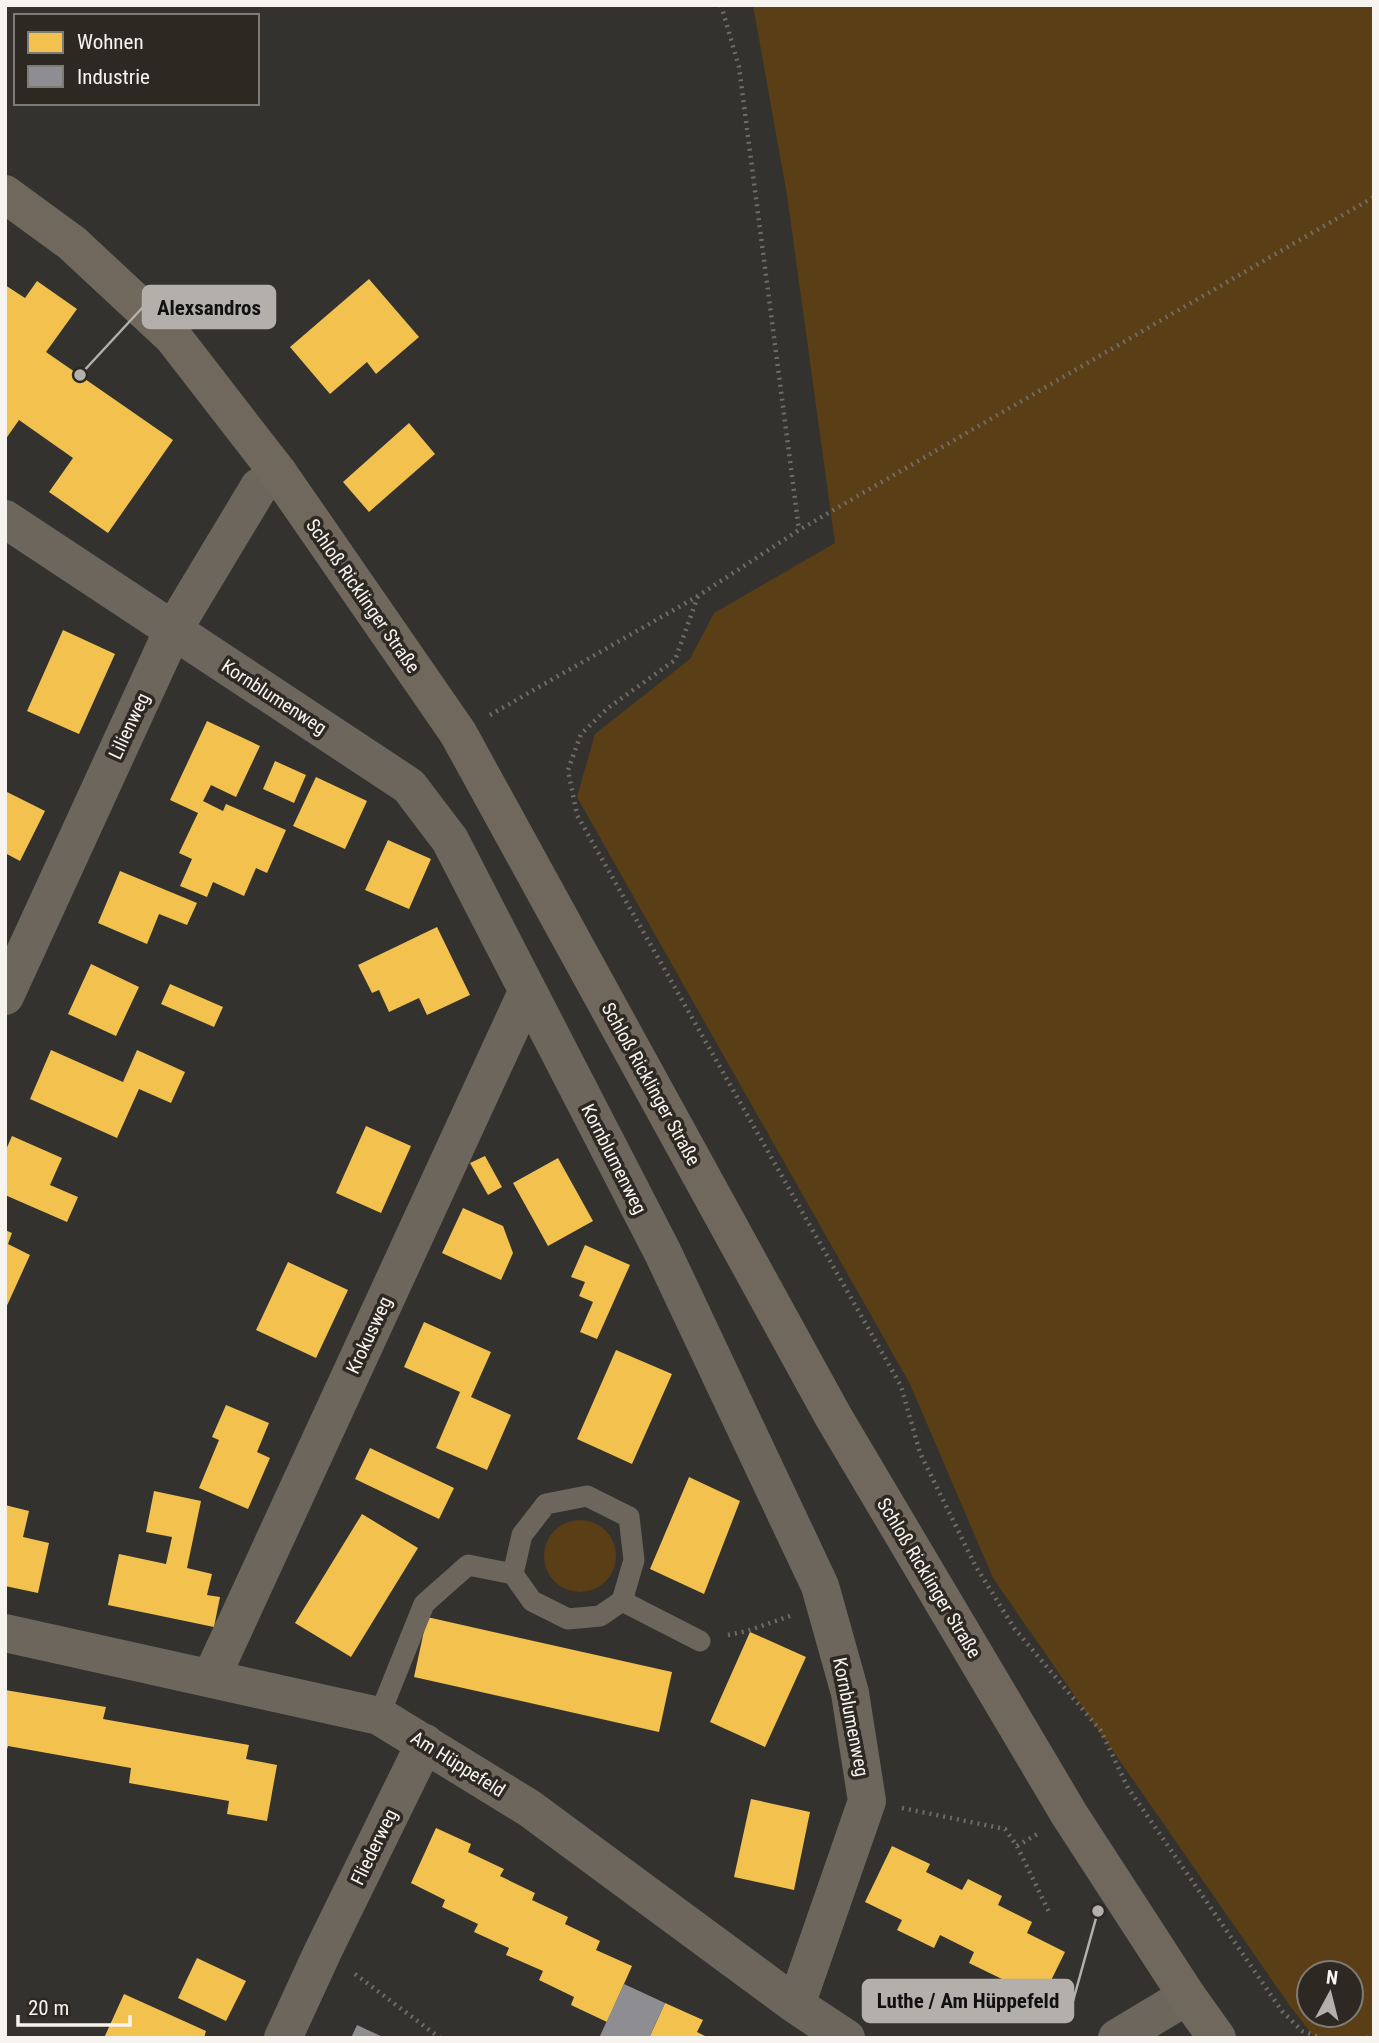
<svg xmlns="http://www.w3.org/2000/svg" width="1379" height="2043" font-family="'Roboto Condensed',sans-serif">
<rect width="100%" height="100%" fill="#34322f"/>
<path fill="#5a3e16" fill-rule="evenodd" d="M753,5H1374V2038H1315L1290,2006L993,1578L910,1384L577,797L595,734L690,659L714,613L835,543L787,195ZM1309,1973H1351V2015H1309Z
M544 1556a36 36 0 1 1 72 0a36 36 0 1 1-72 0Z"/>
<path fill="#f2c14e" d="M369,279L419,337L376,374L367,362L330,394L290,347Z
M37,281L77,309L46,352L173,440L108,533L49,492L73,458L19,420L5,440V285L25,298Z
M409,423L435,454L369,512L343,482Z
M63,630L115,654L79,734L27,711Z
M207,721L260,746L236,797L211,785L203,801L223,811L226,804L286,830L267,873L256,868L244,896L213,882L207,897L180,886L192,859L179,853L198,813L170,800Z
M275,761L306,775L294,803L263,789Z
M316,777L367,801L345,849L293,826Z
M5,791L45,811L20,861L5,853Z
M388,840L431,859L409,909L365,890Z
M120,871L197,903L187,925L159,914L147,944L98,923Z
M437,927L470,995L427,1015L419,998L389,1012L379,990L372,993L358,965Z
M91,964L139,987L116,1036L68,1014Z
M170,984L223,1007L214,1027L161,1004Z
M51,1050L123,1082L137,1050L185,1072L171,1103L139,1089L117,1138L30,1099Z
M366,1126L411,1146L381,1213L336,1193Z
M12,1136L62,1158L50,1185L78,1197L67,1222L5,1195V1152Z
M485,1156L502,1187L488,1195L470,1163Z
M558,1158L593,1221L548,1246L513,1183Z
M463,1208L503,1226L513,1253L501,1280L442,1253Z
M5,1230L12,1233L8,1244L30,1255L5,1310Z
M585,1245L630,1265L597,1339L580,1332L593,1302L579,1296L585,1282L571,1277Z
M288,1262L348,1290L316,1358L256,1330Z
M424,1322L491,1352L471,1397L511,1415L487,1470L436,1448L460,1392L404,1367Z
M616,1350L672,1374L632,1464L577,1439Z
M226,1405L269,1423L257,1452L270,1458L248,1509L199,1488L219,1440L212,1437Z
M370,1448L454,1488L439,1519L355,1479Z
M689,1477L740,1501L704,1594L650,1569Z
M154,1491L201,1501L187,1568L212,1574L207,1595L220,1597L214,1627L108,1605L119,1554L166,1564L172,1537L146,1532Z
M5,1505L29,1511L23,1537L49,1543L38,1593L5,1586Z
M362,1514L418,1548L351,1657L295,1623Z
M427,1617L672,1672L659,1732L414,1677Z
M750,1632L806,1657L765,1747L710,1722Z
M5,1690L106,1707L103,1719L249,1745L246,1759L277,1765L267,1821L227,1814L229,1801L129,1783L131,1768L8,1746L5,1756Z
M751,1799L810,1812L794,1890L734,1877Z
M436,1828L471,1844L468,1852L504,1869L500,1876L535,1893L532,1900L568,1917L565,1924L600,1941L596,1950L632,1966L607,2022L571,2005L574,1997L539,1980L543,1971L506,1955L509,1948L474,1932L478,1924L442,1907L445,1900L411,1883Z
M892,1846L930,1864L926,1872L962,1890L968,1879L1002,1896L998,1905L1032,1922L1027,1933L1065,1952L1038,2007L1000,1988L1004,1980L969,1963L974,1952L940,1935L934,1948L897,1930L902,1920L865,1902Z
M197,1958L246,1981L226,2021L178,1998Z
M124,1994L206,2031L204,2038H104Z
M665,2003L703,2020L697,2032L709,2038H649Z"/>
<path fill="#8d8d92" d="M624,1984L665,2003L649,2038H599Z
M357,2025L385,2038H351Z"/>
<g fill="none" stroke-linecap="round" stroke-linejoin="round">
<path stroke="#706b65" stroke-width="4.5" stroke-dasharray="2 5" stroke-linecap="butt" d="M721,5L739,67L799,530
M698,596L675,660L608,708L581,734L568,770L577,815L901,1386L920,1453L975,1565L1014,1628L1101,1731L1128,1788L1282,2011L1302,2031L1322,2038
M490,715L698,596L799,530L1374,197
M728,1635L747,1631L790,1616
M902,1808L1005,1829L1017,1846L1050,1914
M1017,1846L1039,1833
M355,1974L440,2038
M1366,2038L1374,2037"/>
<path stroke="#6d665d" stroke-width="21" d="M513,1574L522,1535L546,1504L587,1496L629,1517L634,1560L622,1601
M379,1716L424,1604L468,1565L513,1574L532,1601L568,1619L600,1616L622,1601L700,1641"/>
<path stroke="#6d665d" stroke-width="38" d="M5,519L409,786L450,840L663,1253L820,1586L850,1693L867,1801L796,2005
M5,996L173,630L259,487L279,474
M5,1633L379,1716L529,1808L796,2005L846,2038
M211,1678L527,992
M283,2038L323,1951L425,1743
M1117,2038L1187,1996"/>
<path stroke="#70685d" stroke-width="38" d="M5,194L72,243L173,337L279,474L458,733L833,1416L1069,1814L1187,1996L1217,2038"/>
</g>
<g text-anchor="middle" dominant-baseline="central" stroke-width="7" stroke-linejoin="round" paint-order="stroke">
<g font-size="19" fill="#f7f4f0" stroke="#2d2822">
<text transform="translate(363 596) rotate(55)">Schloß Ricklinger Straße</text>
<text transform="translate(274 697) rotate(33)">Kornblumenweg</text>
<text transform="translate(129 726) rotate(-65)">Lilienweg</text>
<text transform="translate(651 1084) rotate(61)">Schloß Ricklinger Straße</text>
<text transform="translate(614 1159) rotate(63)">Kornblumenweg</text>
<text transform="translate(369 1335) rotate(-65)">Krokusweg</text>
<text transform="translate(929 1578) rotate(59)">Schloß Ricklinger Straße</text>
<text transform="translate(851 1717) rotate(79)">Kornblumenweg</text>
<text transform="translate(458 1764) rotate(32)">Am Hüppefeld</text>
<text transform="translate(374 1847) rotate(-64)">Fliederweg</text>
</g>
</g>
<path fill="none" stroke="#b3b0ac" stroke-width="2.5" d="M80 375L143 307M1098 1911L1073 2001"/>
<g fill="#b3b0ac" stroke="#2d2822" stroke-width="2.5">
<circle cx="80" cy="375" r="7"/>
<circle cx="1098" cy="1911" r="7"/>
</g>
<g fill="#b3b0ac" stroke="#b3b0ac" stroke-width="2.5">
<rect x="143" y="286" width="132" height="42" rx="7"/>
<rect x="863" y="1980" width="210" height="42" rx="7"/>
</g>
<g font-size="21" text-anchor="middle" font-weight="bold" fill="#111">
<text x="209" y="315">Alexsandros</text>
<text x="968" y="2008">Luthe / Am Hüppefeld</text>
</g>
<rect width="1379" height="2043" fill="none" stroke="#f7f4f0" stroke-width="14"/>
<rect x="14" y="14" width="245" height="91" fill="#2d2822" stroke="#7e7a74" stroke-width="2"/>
<rect x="28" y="32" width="35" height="21" fill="#f2c14e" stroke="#7e7a74" stroke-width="2"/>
<text x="77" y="49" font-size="21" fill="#f7f4f0">Wohnen</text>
<rect x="28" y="66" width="35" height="21" fill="#8d8d92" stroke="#7e7a74" stroke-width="2"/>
<text x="77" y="84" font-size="21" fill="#f7f4f0">Industrie</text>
<g transform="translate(1330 1994) rotate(7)"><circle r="33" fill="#2d2822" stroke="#7e7a74" stroke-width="2"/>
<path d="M0-5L12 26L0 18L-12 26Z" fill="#b3b0ac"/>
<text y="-10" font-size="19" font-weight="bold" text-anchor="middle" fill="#f7f4f0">N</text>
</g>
<path d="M18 2015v10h112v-10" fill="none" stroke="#f7f4f0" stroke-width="3.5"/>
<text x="28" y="2015" font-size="21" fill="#f7f4f0" stroke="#2d2822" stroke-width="5" paint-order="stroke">20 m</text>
</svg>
